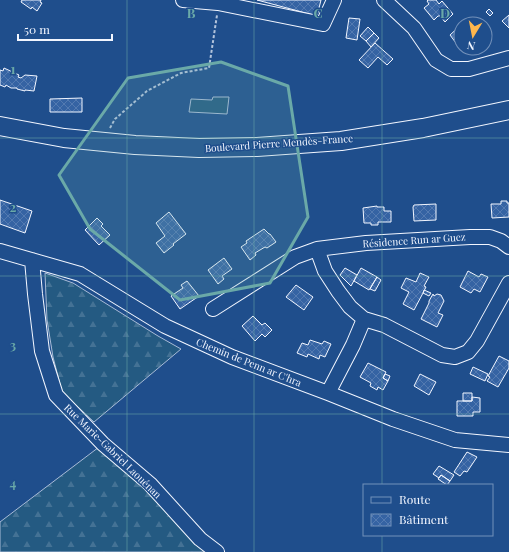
<svg xmlns="http://www.w3.org/2000/svg" width="509" height="552" font-family="'Playfair Display',serif">
<defs>
<pattern id="forest-firs" width="22" height="20" patternUnits="userSpaceOnUse"><rect width="22" height="20" fill="#245a82"/><path d="M5 1l3.5 6h-7zM16 11l3.5 6h-7z" fill="#447295"/></pattern>
<pattern id="building-cross-hatch" width="8" height="8" patternUnits="userSpaceOnUse"><rect width="8" height="8" fill="#3563a3"/><path d="M0 0l8 8M0 8l8-8" fill="none" stroke="#537ab1"/></pattern>
</defs>
<rect width="100%" height="100%" fill="#1f4e8c"/>
<path fill="url(#forest-firs)" stroke="#a8bbd7" d="M45,273L73,283L158,336L181,349L94,422L62,392L53,357L47,320Z
M103,444L217,552H0V522Z"/>
<path fill="#245a82" stroke="#a8bbd7" d="M213,97H229L227,114L189,112L191,99L212,100Z"/>
<path fill="url(#building-cross-hatch)" stroke="#f2f6ff" d="M22,0H41L40,2L42,3L37,11L32,7L31,9L21,2Z
M257,0H321L317,16Z
M428,0H436L439,4L442,1L453,14L445,22L440,16H438L434,20L424,8L429,4L427,1Z
M489,9L493,13L490,16L486,12Z
M509,15V28L502,21Z
M349,18L360,19L357,40L346,38Z
M461,25V45L459,47L450,35Z
M368,27L374,33L366,41L360,36Z
M374,33L379,38L371,47L366,41Z
M375,43L393,59L387,65L378,57L368,68L359,60Z
M4,68L19,75L18,77L21,78L25,75L37,76L34,91L25,90V91L17,89V88H11L6,85L5,87L0,85V70L3,71Z
M82,98V112H50V99Z
M0,200L32,211L25,233L0,224Z
M501,201H507V203H509V217L492,218L491,204H501Z
M436,204V220L414,221L413,207L414,205Z
M377,206V207H384V211H391V222H378V225H371V223H364L363,208Z
M169,212L186,234L173,244L174,245L164,253L156,243L165,236L156,223Z
M97,218L103,224L101,226L110,235L99,245L85,230Z
M264,229L269,234H270L276,242L267,248L265,247L255,253L256,255L250,260L241,247L247,243L246,241Z
M224,258L232,269L222,276L224,279L218,284L208,270Z
M345,268L357,275L351,286L340,275Z
M361,268L377,277L369,290L354,281Z
M468,271L479,277L481,274L488,277L480,292L474,289L471,293L460,287Z
M420,273L429,277L424,286L426,287L423,293L414,310L403,304L409,292L401,288L406,278L416,282Z
M377,277L381,280L375,291L370,289Z
M187,281L199,296L180,309L171,296L183,288L181,285Z
M296,285L313,297L304,310L286,297Z
M424,290L431,293L429,296L423,293Z
M433,294L434,296L437,294L441,295L444,301L438,313L443,315L437,327L421,319L429,303V301Z
M253,316L262,325L265,323L272,330L265,337L262,334L255,341L242,326Z
M310,340L322,344L324,341L331,344L325,357L320,355L319,359L308,354L307,357L297,353L302,343L308,345Z
M499,356L509,361V368L498,387L487,381L490,377L488,376Z
M368,363L386,372L383,378L388,381L383,390L378,387L377,390L370,386L371,383L360,377Z
M473,367L488,374L485,381L470,374Z
M385,374L390,376L388,381L383,378Z
M420,374L436,382L429,395L414,386Z
M463,393H472V401H463Z
M472,397L480,398V412H473V416H457V401H472Z
M467,452L477,457L467,472L464,471L460,476L454,472Z
M439,466L454,475L450,481L441,475L439,478L433,474Z
M441,475L450,481L447,485L438,479Z"/>
<g fill="none" stroke-linecap="round" stroke-linejoin="round">
<defs>
<path id="minor" d="M183,0L218,3L323,24L334,0
M384,0L414,28L436,60L451,69H469L509,58
M509,247L501,241L490,237H470L366,243L317,249L325,271L338,291L350,307L364,319L384,325L442,355L455,357L468,352L477,341L509,283
M0,251L80,274L165,326L232,357L328,393L393,419L455,440L509,445
M32,260L35,294L42,351L56,395L103,444L150,484L200,539L217,552
M213,309L295,257L317,249
M328,393L353,345L364,319"/>
<path id="major" d="M0,126L64,138L135,145L199,148L257,147L341,141L423,128L509,110"/>
</defs>
<use href="#minor" stroke="#f2f6ff" stroke-width="16"/>
<use href="#major" stroke="#f2f6ff" stroke-width="20"/>
<path stroke="#b3c4dc" stroke-width="2" stroke-dasharray="3 2" stroke-linecap="butt" d="M110,128L115,119L147,91L181,73L209,68L217,15"/>
<use href="#minor" stroke="#1f4e8c" stroke-width="14"/>
<use href="#major" stroke="#1f4e8c" stroke-width="18"/>
</g>
<path fill="#6aa9a8" fill-opacity="0.2" stroke="#6aa9a8" stroke-width="3" stroke-linejoin="round" d="M221,62L288,86L308,217L270,283L180,300L90,229L59,175L128,78Z"/>
<path fill="none" stroke="#6aa9a8" stroke-width="1" stroke-opacity="0.55" d="M127,0V552M254,0V552M382,0V485M0,138H509M0,276H509M0,414H509M382,535V552"/>
<g text-anchor="middle" dominant-baseline="central" stroke-width="3" stroke-linejoin="round" paint-order="stroke">
<g font-size="10" fill="#f2f6ff" stroke="#1f4e8c">
<text transform="translate(279 143) rotate(-4)">Boulevard Pierre Mendès-France</text>
<text transform="translate(414 240) rotate(-4)">Résidence Run ar Guez</text>
<text transform="translate(249 362) rotate(22)">Chemin de Penn ar C'hra</text>
<text transform="translate(113 451) rotate(44)">Rue Marie-Gabriel Laouénan</text>
</g>
</g>
<g font-size="13" text-anchor="middle" font-weight="bold" fill="#6aa9a8" stroke="#1f4e8c" stroke-width="3" stroke-linejoin="round" paint-order="stroke">
<text x="191" y="18">B</text>
<text x="318" y="18">C</text>
<text x="445" y="18">D</text>
<text x="13" y="74">1</text>
<text x="13" y="212">2</text>
<text x="13" y="350">3</text>
<text x="13" y="488">4</text>
</g>
<rect x="363" y="484" width="130" height="52" fill="#1f4e8c" stroke="#7391ba"/>
<rect x="371" y="497" width="20" height="6" fill="#1f4e8c" stroke="#7391ba"/>
<text x="399" y="504" font-size="12" fill="#f2f6ff">Route</text>
<rect x="371" y="514" width="20" height="12" fill="url(#building-cross-hatch)" stroke="#7391ba"/>
<text x="399" y="524" font-size="12" fill="#f2f6ff">Bâtiment</text>
<g transform="translate(473 36) rotate(190)"><circle r="19" fill="#1f4e8c" stroke="#7391ba"/>
<path d="M0-3L7 15L0 10L-7 15Z" fill="#ffb74d"/>
<text y="-6" font-size="11" font-weight="bold" text-anchor="middle" fill="#f2f6ff">N</text>
</g>
<path d="M18 34v6h94v-6" fill="none" stroke="#f2f6ff" stroke-width="2"/>
<text x="24" y="34" font-size="12" fill="#f2f6ff" stroke="#1f4e8c" stroke-width="3" paint-order="stroke">50 m</text>
</svg>
